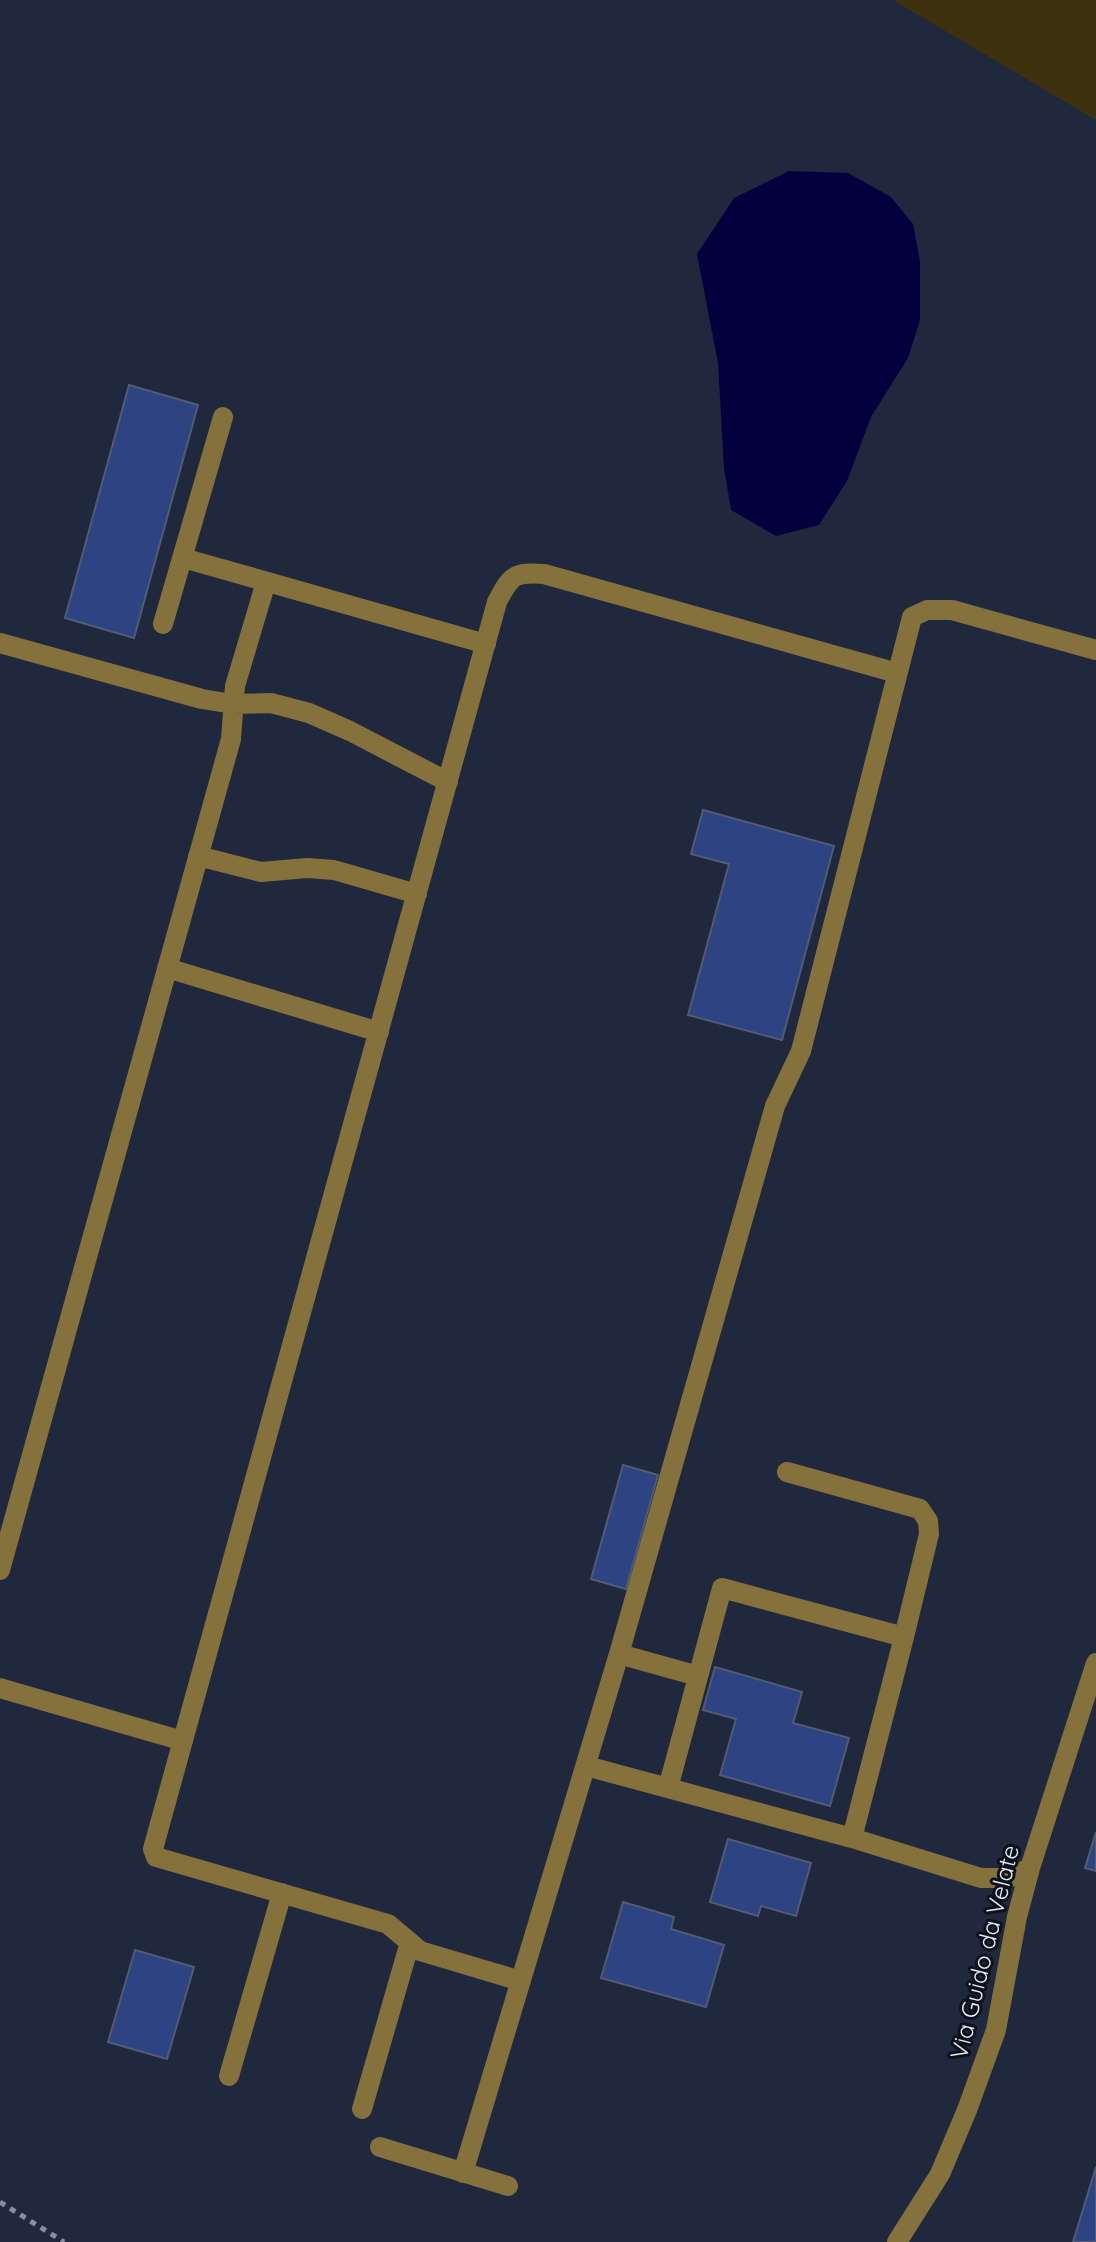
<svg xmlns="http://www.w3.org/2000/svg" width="1096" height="2242" font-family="Quicksand,sans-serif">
<rect width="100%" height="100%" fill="#20283d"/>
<path fill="#3d310e" d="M893,0H1096V120Z"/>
<path fill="#03013d" d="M789,171L848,173L891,197L913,224L920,261V320L908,358L871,417L847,481L819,525L776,536L731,510L724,468L718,363L697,254L734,198Z"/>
<path fill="#2e4382" stroke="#515b73" stroke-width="2" d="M129,385L198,405L134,638L65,618Z
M703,810L834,846L782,1040L688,1015L729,864L691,854Z
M623,1465L658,1475L626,1589L591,1579Z
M715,1667L802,1692L793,1723L849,1738L830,1806L720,1775L736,1719L703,1710Z
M1096,1832V1871L1085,1868Z
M728,1839L811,1863L796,1916L761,1906L758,1916L710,1902Z
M623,1902L674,1917L671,1929L724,1945L706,2007L601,1978Z
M135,1950L194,1967L167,2059L108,2042Z
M1096,2167V2242H1073Z"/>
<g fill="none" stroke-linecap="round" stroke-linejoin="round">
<path stroke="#868e9f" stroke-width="5" stroke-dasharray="6 6" stroke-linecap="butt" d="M0,2202L64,2242"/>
<path stroke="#84713b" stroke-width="20" d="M183,558L486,644
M163,624L223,417
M0,643L202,699L233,704L271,703L309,713L350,731L448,782
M198,856L261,872L307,868L334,870L417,894
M167,968L379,1032
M787,1472L920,1509L928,1521L929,1534L904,1637
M0,1570L231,739L235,686L266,582
M619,1654L698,1676
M0,1688L183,1741
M586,1766L668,1788
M852,1838L904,1637L722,1588L668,1788L852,1838L981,1878H1008L1030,1868
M521,1981L420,1951L388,1924L156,1857L153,1849L497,602C511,575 514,572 544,574L897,673
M229,2076L282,1893
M362,2109L410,1942
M380,2147L508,2186
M463,2173L619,1654L775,1106L801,1051L912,617L927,610H952L1096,650
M897,2242L940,2174L967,2110L996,2030L1017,1917L1030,1868L1096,1663"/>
</g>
<g text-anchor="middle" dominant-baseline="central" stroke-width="6" stroke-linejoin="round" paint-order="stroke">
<g font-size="24" fill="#e3eaf8" stroke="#0d111a">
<text transform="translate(984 1952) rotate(-76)">Via Guido da Velate</text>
</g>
</g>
</svg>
